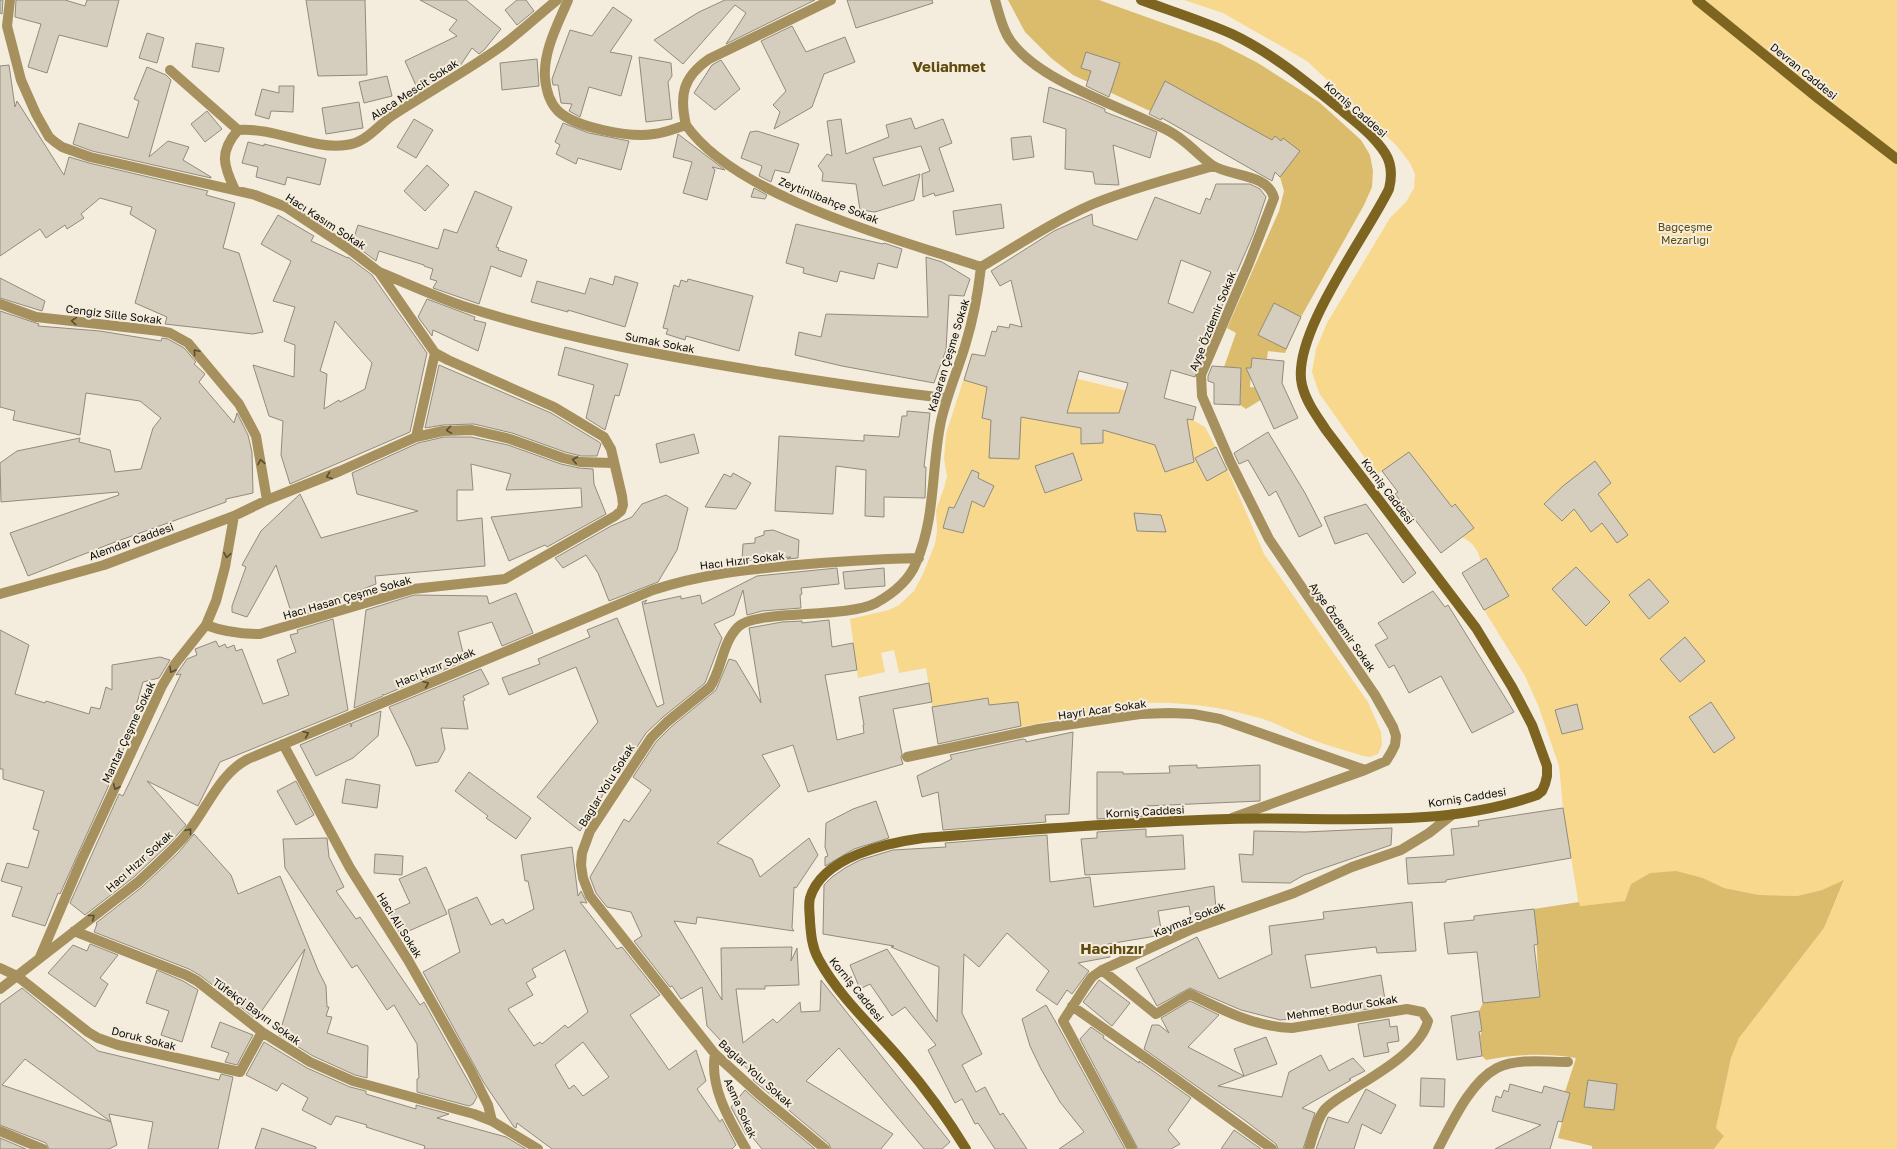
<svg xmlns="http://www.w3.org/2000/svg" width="1897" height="1149" font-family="'Golos Text',sans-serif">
<rect width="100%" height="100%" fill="#f4eddd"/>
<path fill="#f7d88d" d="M1184,0H1897V1149H1714L1724,1136L1716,1128L1731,1058L1739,1038L1824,928L1844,881L1822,890L1797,896L1759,895L1724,888L1703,878L1676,872L1650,873L1631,884L1626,901L1579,906L1563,808L1559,766L1538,705L1525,676L1484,610L1509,596L1486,559L1481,562C1478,549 1473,543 1462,537L1441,553L1395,494L1398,492L1382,471L1377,475L1319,393L1312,372L1316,349L1327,323L1390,218L1406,202L1414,188L1415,174L1410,163L1396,145L1307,61L1223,13Z
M972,353L1156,398L1155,416L1193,420L1205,427L1228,470L1264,554L1368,702L1381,732L1382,745L1378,754L1370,757L1363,756C1345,750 1325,745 1308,738C1292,732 1277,723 1260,718C1227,708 1181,701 1146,703C1094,708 1045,725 993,731L988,698L932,707L926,668L899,673L894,650L881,653L885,672L858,678L850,619L889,610L899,605L914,591L923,574L935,544L937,531L936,510L944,488L947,476L944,459L946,434Z"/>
<path fill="#dbbb6c" d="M1008,0H1099L1219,43L1258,63L1319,102L1361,140L1370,155L1373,171L1372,187L1364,205L1301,317L1285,353L1268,351L1267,359L1252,358L1250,387L1282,390L1264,398L1246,409L1240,405L1241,368L1224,367L1236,333L1227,328L1279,211L1284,191L1280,177L1273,171L1250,168L1150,111L1073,75L1051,58L1025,32Z
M1676,871L1703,878L1724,888L1759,895L1797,896L1822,890L1844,880L1824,928L1739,1038L1731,1058L1716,1128L1724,1136L1714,1149H1592V1146L1558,1138L1566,1107L1565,1092L1576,1058C1545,1053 1516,1054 1486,1060L1482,1056L1480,1036L1482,1031L1479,1011L1483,1003L1540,997C1537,968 1537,938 1534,909L1579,902L1580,906L1625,901L1631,884L1650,873Z"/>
<path fill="#d5cebe" stroke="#918b7b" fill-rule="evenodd" d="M0,0H3L2,14L0,13Z
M16,0H65L85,6L87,0H119L107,47L59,35L47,73L28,67L41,24L15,17Z
M306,0H365L367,75L318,76Z
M420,0H466L501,29L484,50L479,54L472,48L460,66L418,90L405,61L457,36L449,30L457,20Z
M517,0H526L534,11L517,25L505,10Z
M725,0H815L726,44L746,13L735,5L683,64L654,40L699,12Z
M847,0H932L933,3L856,28Z
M613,7L632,20L610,52L632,56L621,96L589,87L580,117L569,111L572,104L561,103L558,85H553L552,79L570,30L592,36Z
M792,26L806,52L845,37L855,62L824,74L812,107L774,129L780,112L773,105L786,91L761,41Z
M147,33L164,38L157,63L139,58Z
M196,43L224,48L219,72L192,67Z
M1086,52L1120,63L1109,97L1086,86L1091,71L1081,68Z
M639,57L671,63L672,76L668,82L672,119L646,122Z
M537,59L539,86L502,90L500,63Z
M721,60L740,89L715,110L694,93L712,65Z
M9,65L15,107L17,101L64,175L69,157L89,163L208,191L206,195L235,203L223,248L239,253L263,332L253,334L165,324L167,317L135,303L156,230L130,214L132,207L100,198L81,214L84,218L67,229L65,225L46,238L40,229L0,256V66Z
M147,67L166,75L171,80L149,157L168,141L189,147L183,160L211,177V178L92,151L73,144L79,123L128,138L139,101L134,99Z
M387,76L392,96L364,103L359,82Z
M1165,81L1272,140L1275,136L1281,141L1283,138L1300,151L1280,177L1275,172L1272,181L1162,118L1161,120L1149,114Z
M279,86H294L293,112L271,111L269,119L255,115L262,89L279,93Z
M1049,87L1082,99L1105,109V112L1157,132L1150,158L1113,145L1119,185L1095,184L1093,172L1065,169L1066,129L1043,122Z
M359,102L363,128L326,134L322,108Z
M207,111L222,129L205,142L191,124Z
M911,118L915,129L943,119L952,143L939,148L954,191L935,196L934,193L923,197L922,174L930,171L921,146L873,158L883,186L920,174L914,200L875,212L860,210L856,184L822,181L823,173L818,166L827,154L832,156L827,121L841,119L846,154L889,137L886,125Z
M414,119L433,130L416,158L397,147Z
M563,123L589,133L629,141L621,170L578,158L576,164L556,154L560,145L555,142Z
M757,131L799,144L789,173L775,170L771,182L759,176L762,166L741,158L750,132Z
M678,134L725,170L712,167L715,170L707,200L683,193L692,162L673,157Z
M1031,136L1034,157L1013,160L1011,138Z
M248,142L264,146V144L326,159L320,185L287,177L285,185L256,177L258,167L242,163Z
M427,165L449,185L425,211L404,191Z
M1216,184H1250L1260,189L1266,197L1253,235L1196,366H1198L1195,377L1171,370L1164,398L1196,407L1193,420L1187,419L1194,462L1165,472L1155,445L1103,430V443L1081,444V428L1021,417L1019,459L989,458L991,420L982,418L987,387L964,380L972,354L985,356L992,331L996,332L998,326L1009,328L1010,324L1022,327L1011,280L1000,286L991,271L1054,231L1092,214L1093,225L1137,240L1155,197L1200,214L1206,198L1210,200ZM1181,260L1211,272L1193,313L1168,303ZM1079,371L1128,383L1119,413H1067Z
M754,188L767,195L765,199L751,197Z
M475,191L512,207L496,247L499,248L498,250L527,260L521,277L491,266L479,304L433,288L437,281L430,279L433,269L424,266V265L379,251L376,261L352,243L358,225L438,249L444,229L457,233Z
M1001,204L1004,228L956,235L953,211Z
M278,215L314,236L311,241L348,258V257L372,275L427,353L410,432L290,484L281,455L283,421L269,416L253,365L294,377L295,345L284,341L295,307L273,301L291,261L261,244ZM335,321L372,363L365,389L340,402L339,400L324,409L327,374L320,371Z
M796,224L883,244L884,243L902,249L897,268L878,263L874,279L840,271L837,282L803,273L804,268L786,263Z
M926,257L942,262L970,279L964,296L949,295L946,350L934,383L842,366L795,355L799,332L821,337L826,314L928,317Z
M615,276L638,283L625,327L568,310V312L531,302L537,281L585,294L590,278L613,285Z
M0,278L45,301L42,311L0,298Z
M688,279L753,296L739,351L686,336L685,340L666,334L668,329L663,328L674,285L679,287L681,280L687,282Z
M427,299L475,317L474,320L486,323L478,351L433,330L432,336L418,317Z
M1274,303L1301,317L1286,349L1258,335Z
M0,311L39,324L38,326L100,331L161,341L162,338L168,339L184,348L196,362L194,364L205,374L199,382L234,423L237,413L248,435L252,452L253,493L226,499V502L115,542L28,576L10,533L119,495L118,492L1,502L0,463L17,451L80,438L79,442L110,450L115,472L141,469L153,428L161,418L140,401L86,393L80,435L13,420L15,411L0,407Z
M565,347L628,364L619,396L615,395L605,430L586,418L594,385L558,375Z
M1252,358L1284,361L1282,383L1298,418L1274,429L1246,368H1251Z
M439,365L551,413L599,442L601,444L597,456H581L565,452L512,433L474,424L443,425L425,428Z
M1212,366L1241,368L1240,405L1214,404V383L1208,381V376Z
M907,411L930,413L924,467H926L925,498L884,497V517L865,516L866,470L836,466L833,514L775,511L779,436L864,441V435L899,437L902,416H907Z
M1268,432L1305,493L1322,526L1299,537L1276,491L1269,496L1248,460L1239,464L1234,453Z
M694,434L699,453L660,463L656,444Z
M444,437H471L508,445L561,464L579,468L593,469L594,484L606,514L547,547L545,545L509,561L491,517L582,507L581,488L506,490L511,474L471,464L473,490H457V521L482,518L485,566L375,576L376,584L330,602L331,606L293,618L276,565L247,617L232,612V606L246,567L242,565L261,531L300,494L321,538L418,511L357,494L352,473L418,443Z
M1216,447L1227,470L1207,481L1195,458Z
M1409,452L1452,507L1455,504L1474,528L1441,553L1395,494L1398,492L1382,471Z
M1073,453L1082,480L1045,493L1035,466Z
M1595,461L1611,483L1598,494L1628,535L1617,543L1602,523L1591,532L1574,509L1562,521L1544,504L1563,486Z
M972,470L979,473L978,478L994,486L984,507L972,501L963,533L943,528L949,507L954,508Z
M733,473L751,483L736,509L705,507L724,474L731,477Z
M666,495L688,508L677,550L658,582L609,601L598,573L586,555L563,568L555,558L611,526L632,517L642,504Z
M1366,504L1416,573L1403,583L1367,533L1335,544L1324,517Z
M1134,513L1161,515L1166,532L1137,531Z
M773,530L799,540L798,558L787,559L791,557L742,561L743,544L755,543V538L764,535V531Z
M1486,558L1509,596L1484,610L1462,573Z
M1576,567L1610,602L1586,626L1552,589Z
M837,568L839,584L801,588L802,594L800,595L801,608L762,611L747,615L743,590L734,615L714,624L722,638L705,683L663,717L646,733L622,770L620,768L580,831L537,797L598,722L576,667L509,695L502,678L540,664L538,659L590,637L587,630L617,618L657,707L664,704L642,602L647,600L644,604L681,596V599L700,595L702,604L757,576Z
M884,568L885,586L845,589L843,572Z
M1649,579L1669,602L1649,619L1629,595Z
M1433,591L1445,607L1448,605L1514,712L1472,733L1441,676L1409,693L1394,665L1389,668L1375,645L1388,638L1378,623Z
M516,593L533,633L502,646L492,622L458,632L465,661L384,695L383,694V696L354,708L366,610L414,595L487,596L489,604Z
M333,619L348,710L220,762L198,806L147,781L186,825L169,844L134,877L85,915L70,903L119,794L123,796L181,674L176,675L187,659L197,655L195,649L216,641L219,647L225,644L227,648L234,645L236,651L242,649L263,704L289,695L277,660L296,652L290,635L298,633L297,630Z
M829,620L832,647L853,643L857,670L825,675L837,740L864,733L863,725H864L859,697L929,683L932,702L893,709L902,754L901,758L903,764L808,792L793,745L762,755L780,786L717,843L752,859L760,877L809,838L818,855L796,888L794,887L792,928L794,931L697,917L696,924L674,921L722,1000L721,948L792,947L791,961L797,948L799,985L765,986V989H736L743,1043L773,1019L777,1023L800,1002L801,1012L820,1011L821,980L950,1142L942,1149H924L839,1048L806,1081L893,1134L881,1149H831L829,1144L753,1080L755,1077L707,1026L702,987L681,999L672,986L670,987L634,941L642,936L631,912L607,907L596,893L590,877L624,819L629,822L651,790L633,777L656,742L671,727L716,690L729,659L736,661L761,703L749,628L782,622L802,621V623Z
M0,630L29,645L15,694L45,703L46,701L89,714L91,707L100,709L106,687L112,690V665L160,657L170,660L159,678L143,682L121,758L60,894L58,893L45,926L12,916L22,887L1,881L7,863L28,868L39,831L33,829L44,791L3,779V769H0Z
M1685,637L1705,661L1680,682L1660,659Z
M481,669L489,684L463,696L465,700L463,701L468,729L441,728L445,749L438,762L416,766L410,750L389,707Z
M988,698L989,705L1018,702L1021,726L938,744L932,707Z
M1711,702L1735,738L1714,753L1689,717Z
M1577,704L1583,729L1562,734L1555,710Z
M381,711L378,736L353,758L316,776L300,745L351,723V727L352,723Z
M1073,732L1069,814L1045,815L1046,822L943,830L938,792L922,797L917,776L952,759L950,755L1023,739L1026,740V742Z
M1197,765V768L1260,765V801L1146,806V816L1097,819V772H1123V774L1170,773L1169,766Z
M469,772L531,818L516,839L486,818L488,816L455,791Z
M346,779L380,785L377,808L342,803Z
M296,781L314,815L296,825L277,791Z
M876,801L889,838L854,849L825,866V857L828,856L825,847L826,823L853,809Z
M1563,808L1571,858L1446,880V882L1408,884L1406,858L1454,855L1451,829L1479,826L1478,821Z
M1392,828L1391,845L1304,875L1290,883L1242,882L1239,854L1253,855L1254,831L1305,832Z
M1146,829V837L1183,835L1185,869L1085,875L1081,839L1097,838V832Z
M194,834L231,875L238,894L280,876L318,970L326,986L327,1007H329L326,1016L332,1017L327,1033L368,1046L367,1078L355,1075L313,1056L279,1035L305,949L256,1019L201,976L189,969L94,932L97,924L96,923L142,887L178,853Z
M1047,835L1050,882L1090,877L1094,907L1214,886L1216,909L1191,918L1189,906L1158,911L1162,935L1108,944L1110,957L1078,963L1089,971L1072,994L1067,990L1057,1005L1036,990L1049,971L1007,933L979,967L964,954L962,1013L982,1054L962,1065L976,1092L985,1087L1000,1115L1003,1113L1027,1149H995L978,1123L975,1124L962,1099L955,1103L928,1050L936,1045L905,1007L892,1016L870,984L860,989L850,965L887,949L937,1022L939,967L891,947L894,946L823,934L824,885L832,877L845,868L860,860L893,850L946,847L945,843Z
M327,838L329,857L344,887L336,891L356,919L360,917L420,1005L424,1002L477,1097L473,1104L469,1106L417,1092V1079L419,1078L417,1044L394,1005L387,1010L357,965L352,968L285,868L283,839Z
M572,847L578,896L581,891L587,903L580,902L617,949L622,947L660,995L630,1015L669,1070L696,1050L706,1081L697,1089L720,1122L722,1119L736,1145L732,1149H552L517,1123L516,1128L514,1127L484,1083L423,972L460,952L448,910L477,897L491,925L503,919L506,924L534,909L528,881H525L521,855ZM565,950L588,1012L568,1028L565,1025L542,1044L540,1042L534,1046L508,1009L533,995L526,983L536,977L532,969ZM583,1042L609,1077L583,1096L574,1085L569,1089L555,1065Z
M375,854L403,856L402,875L374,873Z
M426,867L447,914L400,935L390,912L410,903L399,879Z
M1412,902L1416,951L1377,953L1376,947L1305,955L1311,988L1381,975L1386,1006L1324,1016L1280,1020L1241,1010L1190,988L1157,1006L1136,968L1197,937L1219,979L1272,954L1269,926L1324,919L1323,912Z
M1534,909L1538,944L1534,945L1540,997L1483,1003L1477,952L1448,954L1444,923L1474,920V916Z
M90,944L118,955L100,978L108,984L95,1007L48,973L73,945L87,951Z
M157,970L183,981L198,990L182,1042L161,1035L169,1011L146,1003Z
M1099,980L1130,1003L1112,1026L1083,1002Z
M22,988L98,1051L219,1080L221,1074L233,1077L218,1149H148L153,1122L109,1114L111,1122L25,1059L2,1085L111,1122L117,1145L109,1149H49L46,1143L0,1125V1004Z
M1190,1001L1219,1015L1188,1047L1244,1076L1234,1049L1266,1037L1277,1064L1218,1086L1282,1097L1289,1072L1321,1055L1329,1071L1353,1058L1365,1071L1349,1079L1351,1080L1302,1108L1315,1113L1303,1149H1278L1276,1144L1243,1119L1144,1049L1152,1025H1159L1169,1033L1161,1018Z
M1046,1005L1058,1026L1125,1149H1059L1084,1132L1060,1102L1041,1069L1030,1046L1022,1019Z
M1479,1011L1482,1031L1479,1032L1482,1056L1457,1060L1451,1016Z
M1389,1019L1390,1027L1397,1026L1399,1041L1387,1043L1389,1052L1364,1057L1358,1024Z
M220,1022L253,1035L237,1065L225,1062L229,1053L211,1047Z
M1091,1027L1104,1036L1103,1038L1139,1063V1061L1191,1098L1168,1130L1180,1144L1171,1149H1138L1080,1039Z
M264,1042L307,1068L350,1087L366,1091V1094L416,1109V1105L449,1114L437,1118L506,1137L526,1149H424L425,1146L366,1127L367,1125L336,1116L331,1125L302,1110L308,1098L282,1083L277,1091L246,1075Z
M1421,1078L1445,1079L1444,1107L1420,1106Z
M1588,1080L1617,1084L1614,1110L1584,1107Z
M1510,1084L1542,1093L1544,1086L1570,1093L1562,1122L1558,1121L1550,1149H1495L1541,1125L1492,1111L1496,1096L1501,1098L1504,1090L1508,1092Z
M1366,1089L1396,1105L1381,1134L1362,1124L1354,1149H1316L1328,1117L1348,1123Z
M745,1090L757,1101L815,1149H762L749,1133L746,1135L731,1107Z
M262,1128L316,1147V1149H255Z
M1234,1130L1261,1149H1221Z
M0,1138L26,1149H0Z"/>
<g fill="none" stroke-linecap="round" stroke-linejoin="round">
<path stroke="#a6905d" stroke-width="10" d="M10,0L7,26L21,80L36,114L49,137L55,142L62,147L90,157L255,195L286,207L349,249L379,272L435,353L448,360L554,407L604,437L611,449L622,496L623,505L621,511L615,516L505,579L413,589L260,634C241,634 224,632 206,625
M568,0C558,24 543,51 545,78C546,89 550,103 558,111C576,128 631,138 654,134C665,133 676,128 686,125C679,95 683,77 709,59L831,0
M995,0C999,13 1002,29 1010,40C1039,82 1121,106 1167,130C1187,140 1196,154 1212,165C1230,177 1268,173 1274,198L1249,263L1201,375L1202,396L1230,461L1269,539L1375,695L1393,727L1396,736L1395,745L1391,753L1386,761L1365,770L1232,818
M170,70L238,130C275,127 312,150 346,145C366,143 377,126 393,115C427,93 463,73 496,50C518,35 537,16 557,0
M686,125C737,198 898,239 981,267
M235,190C223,165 219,152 238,130
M981,267C1018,245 1054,221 1093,204C1132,188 1173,178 1213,166
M379,272C406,283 434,296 463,306C565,339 670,357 775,374C832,383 889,392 946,398
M0,304L36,317L160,331L170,333L188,343L239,404L256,436L267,500
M416,437L435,353
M0,594L104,565L234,516L267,500L340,471L416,437L443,431L472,430L510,439L563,458L580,462L613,463
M283,744L350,868L408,960L471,1071L488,1105L492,1121
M907,757L1039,729L1140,714L1170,713L1193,714L1220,719L1365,770
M74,931L186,975L197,981L262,1032L310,1062L353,1081L474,1114L492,1121L538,1149
M40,957L81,861L162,686L175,664L206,625L216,601L225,567L234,516
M0,968L17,976L88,1032L98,1038L118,1045L240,1072L262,1032
M1102,970L1156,1014L1190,994C1222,1010 1255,1027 1292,1028L1407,1009L1422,1012L1428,1021C1420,1051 1375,1075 1350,1091C1341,1097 1332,1102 1325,1109C1316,1120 1313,1136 1309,1149
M0,989L138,882C154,867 170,853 184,837C206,812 218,774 248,759L653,590C699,575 737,571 785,566C829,562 874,559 919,558
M1072,1006L1166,1072L1272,1149
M715,1054C709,1087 730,1121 746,1149
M0,1131L43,1149
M825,1149L761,1096L715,1054L590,896L583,878L581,865L582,853L590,831L651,738L667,722L710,687C722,669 722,643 738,627C756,609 845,619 876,603C892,594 909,581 916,563C936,518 931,468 941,421C947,395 957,372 965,346C973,320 978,294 981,267
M1132,1149L1063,1021L1087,984L1092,977L1102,970L1192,929L1294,893L1352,867L1401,850L1429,833L1453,814
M1438,1149C1452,1123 1470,1082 1497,1068C1518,1058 1546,1062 1568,1062"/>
<path stroke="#7d6421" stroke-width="10" d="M1697,0L1819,99L1897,159
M966,1149C947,1118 925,1088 902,1061C874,1028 840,998 819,960C812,948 811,935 810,922C810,914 808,905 810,898C822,857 886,843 923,838C1024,830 1127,822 1229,819C1331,816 1439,830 1537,795L1542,791L1545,784L1547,776V766L1532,725L1512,687L1476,628L1326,430C1317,416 1306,402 1302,385C1290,336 1367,235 1389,189C1392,177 1392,164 1385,153C1373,134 1352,119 1335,105C1303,79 1270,52 1232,34C1203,21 1171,11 1141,0"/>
</g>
<defs><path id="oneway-chevron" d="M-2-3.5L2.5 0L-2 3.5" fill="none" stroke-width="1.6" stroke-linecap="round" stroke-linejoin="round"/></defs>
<g stroke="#5a4e32">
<use href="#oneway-chevron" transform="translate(74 321) rotate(-175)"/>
<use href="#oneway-chevron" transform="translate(196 352) rotate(-131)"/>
<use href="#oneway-chevron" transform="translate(449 430) rotate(172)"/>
<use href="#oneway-chevron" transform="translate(575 460) rotate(-168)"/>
<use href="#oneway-chevron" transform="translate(261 462) rotate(-100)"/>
<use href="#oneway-chevron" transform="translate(329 476) rotate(159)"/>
<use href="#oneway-chevron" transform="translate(227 555) rotate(99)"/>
<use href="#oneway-chevron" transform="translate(172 670) rotate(120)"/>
<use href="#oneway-chevron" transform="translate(426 684) rotate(-23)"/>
<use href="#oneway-chevron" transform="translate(306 734) rotate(-23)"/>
<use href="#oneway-chevron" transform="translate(116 787) rotate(115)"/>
<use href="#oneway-chevron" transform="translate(189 831) rotate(-52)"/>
<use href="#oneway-chevron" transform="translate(92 917) rotate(-38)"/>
</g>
<g text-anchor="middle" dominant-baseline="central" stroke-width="4" stroke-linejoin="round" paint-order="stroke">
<g font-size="11" fill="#0d0b06" stroke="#f4eddd">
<text transform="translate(1804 71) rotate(39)">Devran Caddesi</text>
<text transform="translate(414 89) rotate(-33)">Alaca Mescit Sokak</text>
<text transform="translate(1356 109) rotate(41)">Korniş Caddesi</text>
<text transform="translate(829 200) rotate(22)">Zeytinlibahçe Sokak</text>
<text transform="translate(326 221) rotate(33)">Hacı Kasım Sokak</text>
<text transform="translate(114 314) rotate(7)">Cengiz Sille Sokak</text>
<text transform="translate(1212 321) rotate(-68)">Ayşe Özdemir Sokak</text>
<text transform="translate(660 342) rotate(11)">Sumak Sokak</text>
<text transform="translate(948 355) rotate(-73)">Kabaran Çeşme Sokak</text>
<text transform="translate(1388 491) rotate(53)">Korniş Caddesi</text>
<text transform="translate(131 541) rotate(-20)">Alemdar Caddesi</text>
<text transform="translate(742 560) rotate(-7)">Hacı Hızır Sokak</text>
<text transform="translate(347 597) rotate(-16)">Hacı Hasan Çeşme Sokak</text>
<text transform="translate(1343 627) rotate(55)">Ayşe Özdemir Sokak</text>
<text transform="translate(435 667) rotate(-23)">Hacı Hızır Sokak</text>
<text transform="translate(1102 709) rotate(-8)">Hayri Acar Sokak</text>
<text transform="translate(128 732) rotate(-65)">Mantar Çeşme Sokak</text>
<text transform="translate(606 785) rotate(-58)">Bağlar Yolu Sokak</text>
<text transform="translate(1467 797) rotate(-9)">Korniş Caddesi</text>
<text transform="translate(1145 811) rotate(-3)">Korniş Caddesi</text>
<text transform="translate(139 861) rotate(-42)">Hacı Hızır Sokak</text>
<text transform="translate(1189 919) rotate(-22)">Kaymaz Sokak</text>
<text transform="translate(400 925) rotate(58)">Hacı Ali Sokak</text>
<text transform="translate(857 989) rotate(51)">Korniş Caddesi</text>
<text transform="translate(1342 1007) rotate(-9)">Mehmet Bodur Sokak</text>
<text transform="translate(257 1011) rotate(36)">Tüfekçi Bayırı Sokak</text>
<text transform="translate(144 1038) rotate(14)">Doruk Sokak</text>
<text transform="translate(756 1073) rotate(42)">Bağlar Yolu Sokak</text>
<text transform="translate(741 1108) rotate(66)">Asma Sokak</text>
</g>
<g font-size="11" fill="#5d4807" stroke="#f4eddd">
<text x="1685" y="226">Bağçeşme<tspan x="1685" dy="13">Mezarlığı</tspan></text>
</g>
<g font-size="15" font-weight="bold" fill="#614b0e" stroke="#f4eddd">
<text x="949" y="66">Veliahmet</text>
<text x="1112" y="948">Hacıhızır</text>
</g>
</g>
</svg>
